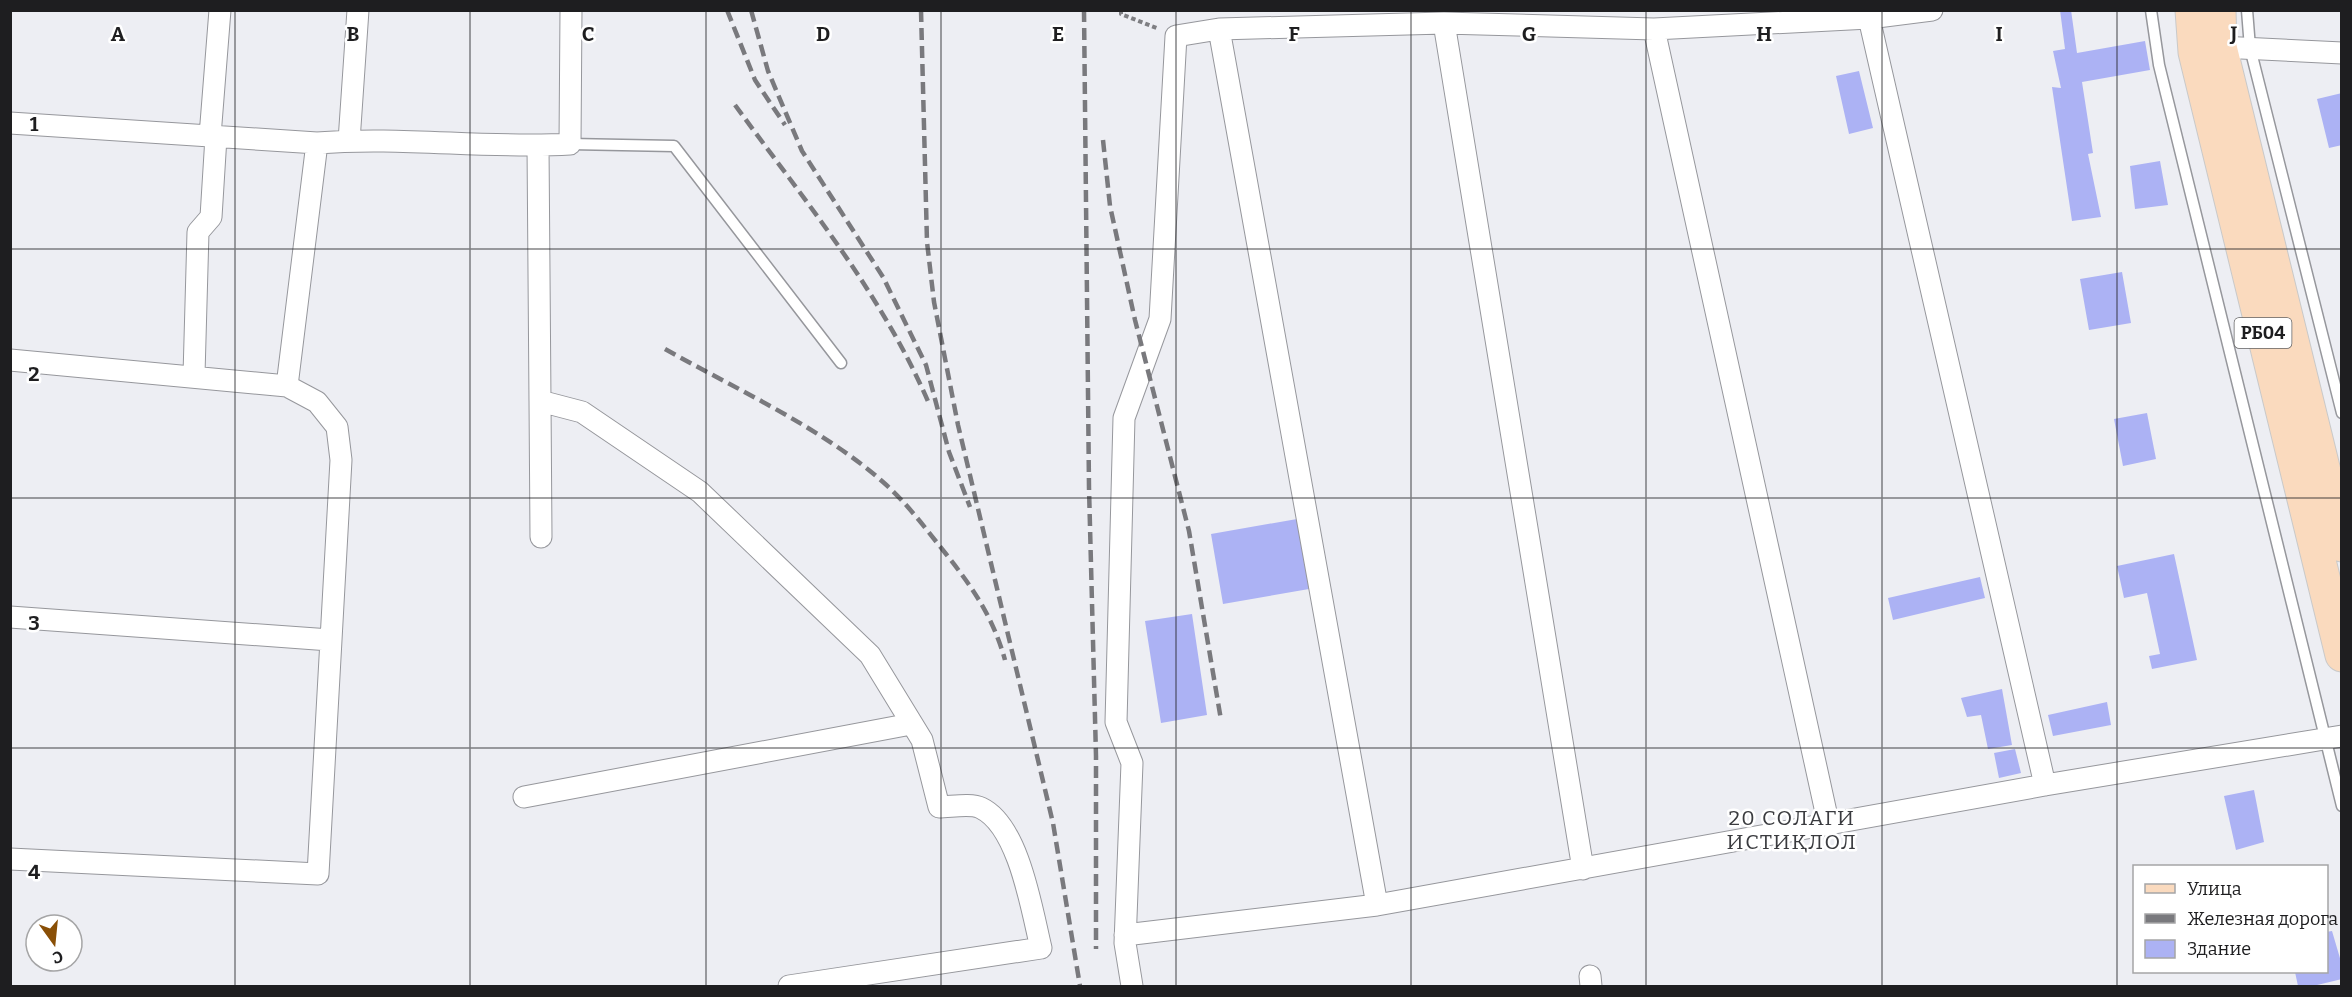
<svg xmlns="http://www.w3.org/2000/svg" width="2352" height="997" font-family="Bitter,serif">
<rect width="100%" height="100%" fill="#edeef3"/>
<path fill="#acb2f4" d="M2060,10H2071L2077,53L2145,41L2150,70L2082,82L2093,153L2088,154L2101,217L2072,221L2052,87L2061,88L2053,51L2065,49Z
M1859,71L1873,128L1849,134L1836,76Z
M2342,93V145L2329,148L2317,99Z
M2160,161L2168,205L2135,209L2130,166Z
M2122,272L2131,323L2089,330L2080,279Z
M2147,413L2156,459L2123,466L2114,419Z
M1297,519L1309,589L1223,604L1211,534Z
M2174,554L2197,660L2152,669L2149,656L2160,654L2147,593L2124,598L2117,566Z
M1980,577L1985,598L1893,620L1888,598Z
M1192,614L1207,715L1161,723L1145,621Z
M2002,689L2012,745L1988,749L1981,715L1967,717L1961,698Z
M2107,702L2111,725L2053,736L2048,715Z
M2015,749L2021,773L1999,778L1994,753Z
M2254,790L2264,842L2236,850L2224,796Z
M2332,931L2342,965V979L2313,986H2298L2295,972H2326V932Z"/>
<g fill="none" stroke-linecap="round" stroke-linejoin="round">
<defs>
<path id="service" d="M2151,10L2159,65L2342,806
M2247,10L2250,48L2342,413
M570,144L674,146L841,363"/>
<path id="minor" d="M1869,18L2045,785
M1444,23L1583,869
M1219,29L1377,905
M1654,29L1829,826
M2210,49L2220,47L2342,53
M10,123L317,143C401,136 486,149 570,144L571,10
M210,136L220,10
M349,141L358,10
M538,145L540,401L582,412L700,492L870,655L922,740L939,807C951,807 971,803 981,808C1019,826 1032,911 1041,948L789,986
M10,360L287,386
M194,375L198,232L211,217L216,137
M540,401L541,537
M10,617L330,640
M524,797L911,724
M10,859L318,874L341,460L337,427L317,402L287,386L317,143
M1125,935L1377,905L2045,785L2342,736
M1590,976L1591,986
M1132,986L1125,943L1132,763L1116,722L1124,418L1160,319L1176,36L1219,29L1444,23L1654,29L1869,18L1932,10"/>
<path id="primary" d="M2192,10L2195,52L2342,655
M2219,10L2220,47L2342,545"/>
</defs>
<use href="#service" stroke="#96979c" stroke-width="13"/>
<use href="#minor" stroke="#96979c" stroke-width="23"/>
<use href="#primary" stroke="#c9c9c9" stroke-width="35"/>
<path stroke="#7e7e82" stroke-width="4" stroke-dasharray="4.5 3" stroke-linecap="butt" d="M1121,10V14L1159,29"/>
<use href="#service" stroke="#fff" stroke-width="10"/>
<use href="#minor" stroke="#fff" stroke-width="21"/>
<use href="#primary" stroke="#fadabe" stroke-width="33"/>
<path stroke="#79797d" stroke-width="4.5" stroke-dasharray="12 6" stroke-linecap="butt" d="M727,10L755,80L785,125
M751,10L768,71L802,151L883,277L926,365L949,452L970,507
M921,10L927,242L934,302L958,425L1053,823L1080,986
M1084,10L1089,488L1096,756V949
M735,105C805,201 883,295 930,406
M1103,140L1110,206L1135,320L1189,531L1221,720
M665,349C736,389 822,428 883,482C906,502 926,529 946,554C973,588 993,617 1005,660"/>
</g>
<path fill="none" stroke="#1e1e20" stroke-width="1.5" stroke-opacity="0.55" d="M235,10V986M470,10V986M706,10V986M941,10V986M1176,10V986M1411,10V986M1646,10V986M1882,10V986M2117,10V986M10,249H2342M10,498H2342M10,748H2342"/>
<g text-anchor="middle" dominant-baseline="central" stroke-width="5" stroke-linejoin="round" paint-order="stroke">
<rect fill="#fff" stroke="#626263" stroke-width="1.5" x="2234.5" y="318" width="57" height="30" rx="4.5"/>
<g font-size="18" font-weight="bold" fill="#1e1e20">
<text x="2263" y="333">РБ04</text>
</g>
<g font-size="21" letter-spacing="1.5" fill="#3a3b3f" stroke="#fff">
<text x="1792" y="818">20 СОЛАГИ<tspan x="1792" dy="24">ИСТИҚЛОЛ</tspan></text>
</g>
</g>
<g font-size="20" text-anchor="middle" font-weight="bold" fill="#1e1e20" stroke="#fff" stroke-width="5" stroke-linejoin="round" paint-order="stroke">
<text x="118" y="41">A</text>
<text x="353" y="41">B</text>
<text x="588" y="41">C</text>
<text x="823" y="41">D</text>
<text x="1058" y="41">E</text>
<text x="1294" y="41">F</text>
<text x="1529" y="41">G</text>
<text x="1764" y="41">H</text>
<text x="1999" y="41">I</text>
<text x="2234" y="41">J</text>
<text x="34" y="131">1</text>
<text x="34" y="381">2</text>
<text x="34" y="630">3</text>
<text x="34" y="879">4</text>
</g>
<rect width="2352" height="997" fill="none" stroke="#1e1e20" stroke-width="24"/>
<rect x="2133" y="865" width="195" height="108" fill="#ffffff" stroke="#a5a5a6" stroke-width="1.5"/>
<rect x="2145" y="884" width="30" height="9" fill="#fadabe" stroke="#a5a5a6" stroke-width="1.5"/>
<text x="2187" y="895" font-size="18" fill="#1e1e20">Улица</text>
<rect x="2145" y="914" width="30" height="9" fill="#79797d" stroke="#a5a5a6" stroke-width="1.5"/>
<text x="2187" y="925" font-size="18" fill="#1e1e20">Железная дорога</text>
<rect x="2145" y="940" width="30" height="18" fill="#acb2f4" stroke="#a5a5a6" stroke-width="1.5"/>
<text x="2187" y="955" font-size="18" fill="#1e1e20">Здание</text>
<g transform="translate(54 943) rotate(165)"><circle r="28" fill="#ffffff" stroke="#a5a5a6" stroke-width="1.5"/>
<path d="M0-4.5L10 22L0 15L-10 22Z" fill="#894f06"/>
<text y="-9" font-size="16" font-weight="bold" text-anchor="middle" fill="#1e1e20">С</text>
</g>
</svg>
